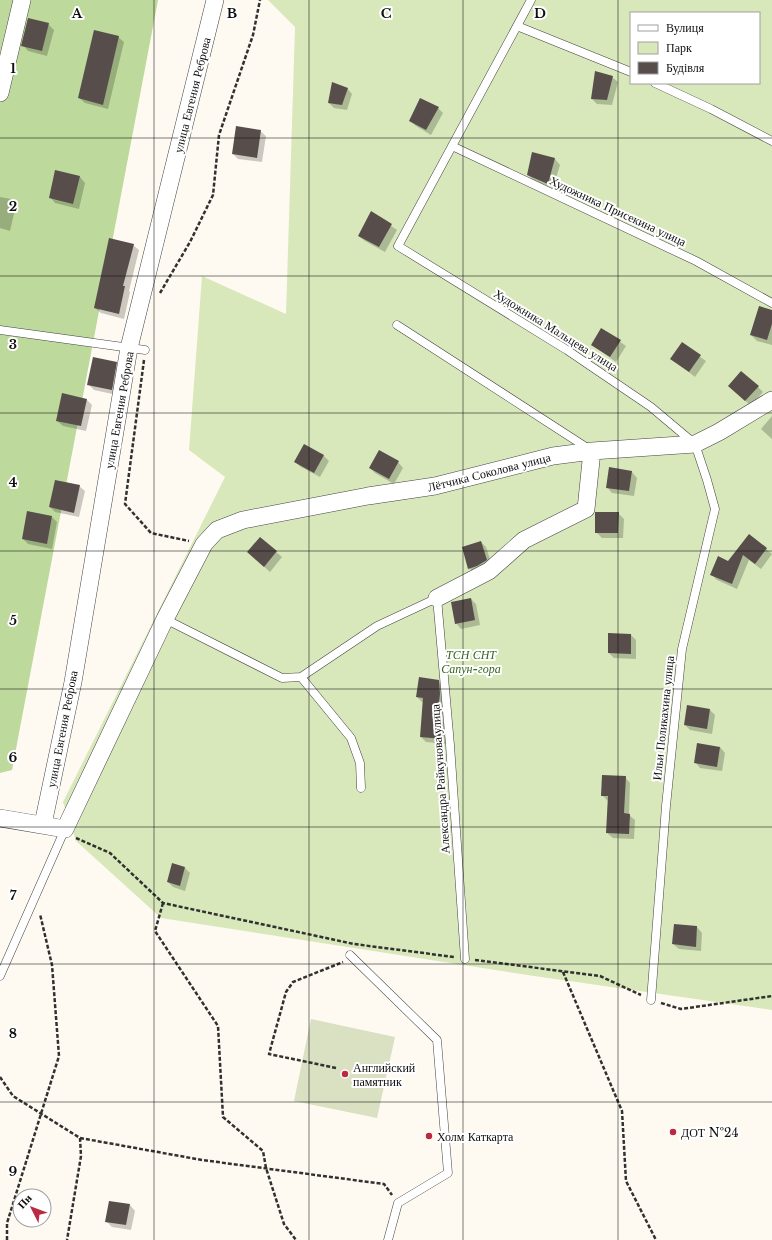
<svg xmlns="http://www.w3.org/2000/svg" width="772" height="1240" font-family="'Libre Baskerville',serif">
<rect width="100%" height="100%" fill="#fffaf1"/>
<path fill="#d8e8bb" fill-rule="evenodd" d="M268,0H772V1010L534,976L161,918L76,841L63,802L225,477L189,450L202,276L286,314L295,27ZM631,13H759V83H631Z"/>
<path fill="#bdd99b" d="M0,0H158L12,770L0,773Z"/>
<path fill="#dae0c2" d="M311,1019L395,1037L377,1118L294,1101Z"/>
<path fill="#0003" d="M48,24L54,30L47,56L28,51L23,45Z
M118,37L124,42L108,109L85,103L79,98Z
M612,77L618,82L612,105L597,104L592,99Z
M347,88L352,94L347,110L334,108L329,103Z
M438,108L443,113L431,135L416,126L410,121Z
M260,131L266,136L262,162L238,159L233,154Z
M533,153L555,159L560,165L553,188L533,180L528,175Z
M80,177L85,183L79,209L55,203L50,197Z
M0,197L11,199L16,205L10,231L0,228Z
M371,212L397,230L385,252L365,241L359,236Z
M133,245L139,250L129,291L130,292L124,319L101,313L95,308Z
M772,311V345L757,341L751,335Z
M602,329L626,346L616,362L592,345Z
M682,344L706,361L695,377L672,359Z
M116,363L121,368L117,395L94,390L88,384Z
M729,386L758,387L763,392L751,406Z
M87,400L92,405L86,431L63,426L57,421Z
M772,416V439L761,429Z
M304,445L324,456L329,461L320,477L301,467L295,462Z
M398,462L403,468L394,484L375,473L370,468Z
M632,472L637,478L634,496L612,493L607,487Z
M79,486L85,491L79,517L55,512L50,507Z
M618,513L624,519L623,538H602L596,532Z
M52,517L57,522L52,549L28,544L23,539Z
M749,535L772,554L761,569L749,560L737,589L717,580L712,575L729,562Z
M260,538L282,557L270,572L248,552Z
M481,542L486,547L492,565L474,573L469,568Z
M471,599L476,604L480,625L461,629L456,623Z
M609,634L631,635L636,640V659L614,658L609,653Z
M438,681L444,686L445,700L442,720L447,725L448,744L426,742L421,737L423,703L417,697Z
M710,710L715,715L712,734L690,730L685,725Z
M720,747L725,753L722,771L700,768L695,762Z
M625,777L630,783L629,815L635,820L634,839L613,838L607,833L608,801L602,795Z
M173,864L185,868L190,873L185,891L173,887L168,882Z
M675,925L697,927L702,933L701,951L679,949L673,944Z
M130,1205L135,1211L131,1230L112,1227L106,1221Z"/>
<path fill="#574e4b" d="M28,18L49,23L42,51L21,46Z
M94,30L119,36L103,105L78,98Z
M595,71L613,76L607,100L591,99Z
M332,82L348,88L342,105L328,103Z
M420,98L439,107L426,130L409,121Z
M236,126L261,130L257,158L232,154Z
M532,152L555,158L548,184L527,175Z
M55,170L80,176L73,204L49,198Z
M371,211L392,224L379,247L358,236Z
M109,238L134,244L123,286H125L119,314L94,308Z
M759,306L772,310V324L767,340L750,335Z
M601,328L621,340L610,357L591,345Z
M682,342L701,355L689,372L670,359Z
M93,357L117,362L112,390L87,385Z
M741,371L759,386L745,401L728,386Z
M62,393L87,399L81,426L56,421Z
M304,444L324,455L314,473L294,462Z
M379,450L399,461L389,479L369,468Z
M609,467L632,471L629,491L606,488Z
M55,480L80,485L74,513L49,507Z
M27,511L52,516L47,544L22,539Z
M595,512H619L618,533H595Z
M749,534L767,548L755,564L743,555L732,584L710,575L718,556L728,561Z
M260,537L277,551L264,567L247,552Z
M481,541L487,560L477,566L468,569L462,547Z
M471,598L475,620L455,624L451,602Z
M608,633L631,634V654L608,653Z
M419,677L439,680L440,694L437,718L442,719L443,739L420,737L423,698L416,697Z
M687,705L710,709L707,729L684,725Z
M697,743L720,747L717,767L694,763Z
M602,775L626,776L624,813L630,814L629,834L606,833L608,796H601Z
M172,863L185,867L180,886L167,882Z
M674,924L697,926L696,947L672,944Z
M109,1201L130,1204L126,1225L105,1222Z"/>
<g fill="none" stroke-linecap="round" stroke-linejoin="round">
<defs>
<path id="lane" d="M531,0L398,246L567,350L651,407L695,444L707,480L715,509L682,649L666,806L651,1000
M517,26L631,72
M655,83L711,109L772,141
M452,146L696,261L772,303
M397,325L589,449
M0,330L145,350
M165,619L282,678L301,677L377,626L437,598L450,745L465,959
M301,677L351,738L360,763L361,788
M350,955L437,1040L448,1173L398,1203L388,1240
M0,976L65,829"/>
<path id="street" d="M0,93L22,0
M437,598L489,571L524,540L586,509L592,451
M0,818L65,829L165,619L204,544L217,530L243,520L368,496L435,486L553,456L592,451L695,444L719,432L772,400
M43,824L73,682L129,348L215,0"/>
</defs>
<use href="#lane" stroke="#424242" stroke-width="9"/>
<use href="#street" stroke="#424242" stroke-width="18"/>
<path stroke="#313131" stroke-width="2.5" stroke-dasharray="4 2" stroke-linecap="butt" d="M160,293L190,242L213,195L219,135L253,35L260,0
M144,360L125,504L151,533L189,541
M76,838L110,853L163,903L354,944L454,957
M163,903L155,931L218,1026L223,1117L263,1151L266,1168L284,1224L296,1240
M475,960L600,976L641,995
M563,972L622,1111L626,1181L656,1240
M661,1003L681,1009L772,996
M336,1068L269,1054L286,992L293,982L343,962
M0,1077L13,1096L80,1138L81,1156L67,1240
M80,1138L202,1160L384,1184L392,1195
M7,1240V1223L59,1056L52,965L40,914"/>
<use href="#lane" stroke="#fff" stroke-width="8"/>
<use href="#street" stroke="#fff" stroke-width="17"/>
</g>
<path fill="none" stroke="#0f0f0f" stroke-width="1" stroke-opacity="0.55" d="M154,0V1240M309,0V1240M463,0V1240M618,0V1240M0,138H772M0,276H772M0,413H772M0,551H772M0,689H772M0,827H772M0,964H772M0,1102H772"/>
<g fill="#bb2a41" stroke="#fff" stroke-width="1.5">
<circle cx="345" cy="1074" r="4"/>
<circle cx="673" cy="1132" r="4"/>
<circle cx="429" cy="1136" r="4"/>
</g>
<g text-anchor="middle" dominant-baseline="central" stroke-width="4" stroke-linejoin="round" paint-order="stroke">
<g font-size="12" fill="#0f0f0f" stroke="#fff">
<text transform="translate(192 95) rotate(-76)">улица Евгения Реброва</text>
<text transform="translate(618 211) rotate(25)">Художника Присекина улица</text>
<text transform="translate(556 330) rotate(32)">Художника Мальцева улица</text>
<text transform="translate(119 410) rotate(-80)">улица Евгения Реброва</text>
<text transform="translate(489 472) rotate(-14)">Лётчика Соколова улица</text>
<text transform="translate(663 718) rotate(-84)">Ильи Поликахина улица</text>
<text transform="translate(62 729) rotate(-79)">улица Евгения Реброва</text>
<text transform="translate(440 779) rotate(-94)">Александра Райкунова улица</text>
</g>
<g font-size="12" font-style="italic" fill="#366520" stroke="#fff">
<text x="471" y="654">ТСН СНТ<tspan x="471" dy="14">Сапун-гора</tspan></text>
</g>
<g font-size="12" fill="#0f0f0f" stroke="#fff" text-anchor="start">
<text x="353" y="1067">Английский<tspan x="353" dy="14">памятник</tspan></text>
<text x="681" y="1132">ДОТ №24</text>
<text x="437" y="1136">Холм Каткарта</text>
</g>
</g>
<g font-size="13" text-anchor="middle" font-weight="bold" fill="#0f0f0f" stroke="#fff" stroke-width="4" stroke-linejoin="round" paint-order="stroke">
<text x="77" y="18">A</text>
<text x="232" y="18">B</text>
<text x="386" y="18">C</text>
<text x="540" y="18">D</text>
<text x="13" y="73">1</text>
<text x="13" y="211">2</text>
<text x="13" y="349">3</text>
<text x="13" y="487">4</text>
<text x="13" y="625">5</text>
<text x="13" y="762">6</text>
<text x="13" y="900">7</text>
<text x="13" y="1038">8</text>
<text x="13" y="1176">9</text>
</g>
<rect x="630" y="12" width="130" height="72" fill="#ffffff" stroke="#9f9f9f"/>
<rect x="638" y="25" width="20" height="6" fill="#ffffff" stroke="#9f9f9f"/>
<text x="666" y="32" font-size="12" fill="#0f0f0f">Вулиця</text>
<rect x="638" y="42" width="20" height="12" fill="#d8e8bb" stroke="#9f9f9f"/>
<text x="666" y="52" font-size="12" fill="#0f0f0f">Парк</text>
<rect x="638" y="62" width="20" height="12" fill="#574e4b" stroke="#9f9f9f"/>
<text x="666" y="72" font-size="12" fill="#0f0f0f">Будівля</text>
<g transform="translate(32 1208) rotate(312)"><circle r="19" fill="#ffffff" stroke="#9f9f9f"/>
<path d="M0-3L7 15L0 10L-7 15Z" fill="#bb2a41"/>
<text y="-6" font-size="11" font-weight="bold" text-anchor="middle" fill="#0f0f0f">Пн</text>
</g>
</svg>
